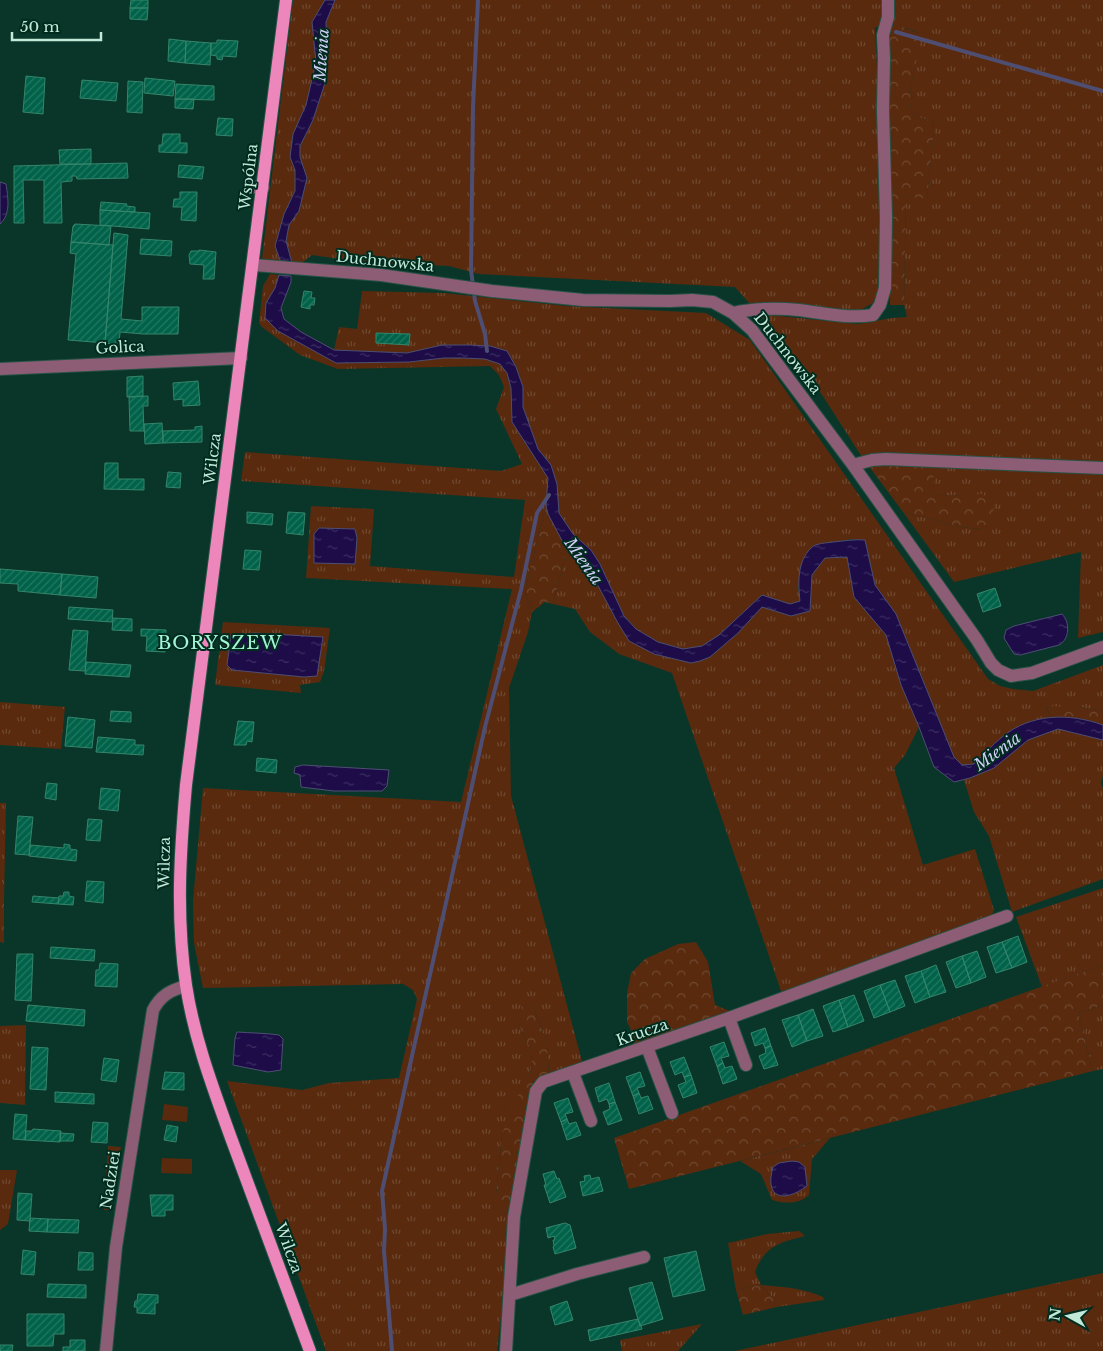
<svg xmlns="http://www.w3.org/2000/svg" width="1103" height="1351" font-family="'Libre Baskerville',serif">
<defs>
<pattern id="grass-tufts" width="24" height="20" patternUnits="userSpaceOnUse" patternTransform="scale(1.25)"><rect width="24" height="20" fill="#592a0e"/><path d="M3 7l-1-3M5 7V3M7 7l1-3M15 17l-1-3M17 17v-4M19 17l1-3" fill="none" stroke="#6f4930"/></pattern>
<pattern id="forest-crowns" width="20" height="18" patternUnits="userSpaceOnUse" patternTransform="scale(1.25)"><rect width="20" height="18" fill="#592a0e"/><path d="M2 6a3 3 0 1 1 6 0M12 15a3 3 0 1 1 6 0" fill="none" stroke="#6f4930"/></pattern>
<pattern id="water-ripples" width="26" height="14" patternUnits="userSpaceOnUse" patternTransform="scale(1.25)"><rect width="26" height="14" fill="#1d0c48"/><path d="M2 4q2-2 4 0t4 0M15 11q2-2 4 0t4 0" fill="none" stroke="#3c2f62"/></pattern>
<pattern id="building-hatch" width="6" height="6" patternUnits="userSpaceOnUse" patternTransform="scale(1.25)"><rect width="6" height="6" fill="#006249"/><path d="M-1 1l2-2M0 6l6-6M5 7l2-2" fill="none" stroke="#247862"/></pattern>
</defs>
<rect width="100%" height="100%" fill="#093629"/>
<path fill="url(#grass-tufts)" d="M293,0H325L313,22L316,62L306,105L293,134L290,157L295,170V191L284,214L275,246L280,260H267L262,258Z
M335,0H1103V462L862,457L806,370L759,314L858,324L892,318L907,317L904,305L906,196L927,198L934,130L933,121C926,119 916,118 912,111C905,99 918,59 919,45C920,41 919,37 919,33C901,24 894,27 875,27L881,151V294L873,303L859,311L780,303H749L735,287L479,274L449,266L361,262L312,255L302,263H292L286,241L289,225L299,211L307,178L300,157V146L313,120L327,50L326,22Z
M270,274L279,275L275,288L266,303L291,338L336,363L409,362L444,358H463L485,359L500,364L507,373L511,388L512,422L548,478L546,506L525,591L532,612L528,632L509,688L511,796L583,1065L549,1076L547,1043L532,1004L518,1023L531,1050L532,1063L530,1075L502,1135L496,1194L502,1213L512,1216L497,1351H326L227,1081L302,1090L329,1083L399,1078L417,999L413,990L403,984L203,988L194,943L193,901L203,788L461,802L512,589L306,578L311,506L374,509L370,566L514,577L525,500L241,481L245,452L501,471L522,464L496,409L504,387L499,375L490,366L338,369L300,355L262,327L259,323L263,286Z
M362,291L444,293L567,306L706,313L750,340L988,679L1000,686L1013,689L1033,691L1103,665V711L1080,707H1046L1051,718L1042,719L1003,736L974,764L962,765L954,757L896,614L875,585L865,540L852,539L821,544L798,587L800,601L790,604L762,595L719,635L702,646L683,649L658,642L636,629L624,616L600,564L591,550L573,534L559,513L557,484L551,465L538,449L531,430L523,407V387L516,367L470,345H442L407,353L334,350L339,327L357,329Z
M934,465L1103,472V632L1078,638L1081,552L954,582L903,512L961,527L981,529L983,495L933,496Z
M567,550L589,569L618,623L654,654L691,663L700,661L710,657L738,633L762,607L791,616L810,611L812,575L825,558L847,557L854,597L886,635L901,685L919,727L905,755L894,768L923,865L975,849L994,910L990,919L782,994L672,673L619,654L590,632L575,609L553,604Z
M223,622L330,628L324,671L320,682L300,685L301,693L215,685Z
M0,702L65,707L61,749L0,745Z
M1058,729L1103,740V775L1101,783L1103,789V879L1012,912L989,836L974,812L964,780L994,768L1028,740Z
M0,803H6L4,901H0Z
M1103,888V965L1042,987L1016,917Z
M1103,1005V1069L1093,1071L1078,1013Z
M26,1025L25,1105L0,1103V1026Z
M830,1138L812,1159L809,1195C800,1204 785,1204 772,1200L761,1174L740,1161Z
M108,1146L121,1147L111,1210H104Z
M0,1170H17L8,1224L0,1230Z
M799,1231L805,1236C781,1242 764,1246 755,1272L761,1285C781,1287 803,1288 823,1297L824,1300L777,1307L772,1297L761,1285L736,1290L728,1243L767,1234Z
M1103,1273V1351H735Z
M702,1324L678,1351H622L620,1340Z"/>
<path fill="url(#forest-crowns)" d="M897,25L919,33C919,37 920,41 920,45C918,59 905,99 912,111C916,118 926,119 933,121L934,130L927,199L906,196L904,305H890L889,28Z
M868,465H934L933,496L983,494L994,506L992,520L981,529L961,527L903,512Z
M546,506L548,514L567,550L553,604L545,602L532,612L525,591Z
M1046,706L1080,707L1103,711V725C1086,719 1069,716 1051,718Z
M0,901H4V943L0,942Z
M696,942L708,962L715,1005L730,1011L634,1048L632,1032L627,1022V993L631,973L645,959L678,944Z
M1103,965V1005L1078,1013L1093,1071L629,1189L614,1138Z
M532,1004L547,1043L549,1076L533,1082L512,1216L502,1213L497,1206L496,1194L502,1135L512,1105L530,1075L532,1063L531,1050L518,1023V1013L521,1007Z
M761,1285L772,1297L777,1307L743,1315L736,1290Z"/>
<path fill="#592a0e" d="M164,1104L188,1107L187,1122L162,1120Z
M162,1158L192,1159V1174L161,1173Z"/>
<path fill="url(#water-ripples)" stroke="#4e4e73" d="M325,0H335L326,22L327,50L325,83L313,120L300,146V157L307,178L299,211L289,225L286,241L292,263L280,260L275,246L284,214L295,191V170L290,157L293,134L306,105L316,62L312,22Z
M0,182L6,184C8,198 11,214 0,224Z
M279,275L291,276V282L281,308L284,319L301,332L334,350L407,353L442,345H470L490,346L507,351L516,367L523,387V407L538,449L551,465L557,484L559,513L573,534L591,550L600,564L624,616L636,629L658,642L683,649L702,646L719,635L762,595L790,604L800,601C798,583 797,562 811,548C816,543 827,543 833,542C844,541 854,539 865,540L875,585L896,614L954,757L962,765L974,764C984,755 992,745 1002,737C1031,713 1070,713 1103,725V740L1058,729L1028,740L994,768L970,778L954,782L934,767L919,727L901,685L886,635L854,597L847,557L825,558L812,575L810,611L791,616L762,607L738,633L710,657L700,661L691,663L654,654L629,641L618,623L589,569L567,550L548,514L546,506L548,478L512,422L511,388L507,373L500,364L485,359L463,358H444L409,362L336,363L278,331L265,318L266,303L275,288Z
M319,528L355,529L357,538L355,564L314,563V534Z
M1062,614C1070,622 1070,639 1059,645L1020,655L1014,654L1004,638L1006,630L1014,626Z
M255,633L323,637L317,676L304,677L232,670L227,665L231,635Z
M303,765L389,770L387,786L382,791H334L301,787L300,775L294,773L295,767Z
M237,1032C251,1033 265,1033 279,1035L283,1039L281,1070L268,1072L233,1065L235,1038Z
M792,1161L799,1162L805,1167L807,1186C784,1203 764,1199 773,1167L779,1163Z"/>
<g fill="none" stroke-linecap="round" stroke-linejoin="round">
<path stroke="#4e4e73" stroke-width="4" d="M478,0L473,107L471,270L475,301L485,334L487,351
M896,32L1103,91
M392,1351L384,1251L385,1229L382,1191L485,727L521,590L537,513L549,495"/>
</g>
<path fill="url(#building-hatch)" stroke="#35856b" d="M131,0H148V8H130Z
M130,8H148L147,20L130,19Z
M169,39L186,41L185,63L168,61Z
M217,40L238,41L236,57L223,56L222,60L217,59V56L211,55V43H217Z
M186,41L211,43L210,65L185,63Z
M26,76L45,78L43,114L23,112Z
M145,78L175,81L173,96L144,93Z
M82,80L118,83L116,101L80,98Z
M128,81L143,82L142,113L127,112Z
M176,84L214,86V100L175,99Z
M175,99H194L193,109L175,108Z
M218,118L233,119L232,136L216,135Z
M163,134H180V143H187V153L159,152V145H162Z
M91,149V164H60L59,150Z
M127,163L128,178L77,179L76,176H72V181L61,182L62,223H44V180H23L24,223H14V166Z
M179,165L204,167L202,179L178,177Z
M180,192H197L196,221L181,220L182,207H173L174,199H180Z
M101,202L127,204L126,206L135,207V212L100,210Z
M100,210L150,213L149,229L100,225Z
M75,224L111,226L109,245L71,242L73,226Z
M114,233L128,235L121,319L142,321V307H179L178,334H143L120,332L119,345L105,343Z
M141,239L172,241L171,256L140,254Z
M71,242L113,245L105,343L68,340L76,254L70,253Z
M199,250L216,252L214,279H203L204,265L190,264L189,255L191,251H199Z
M304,291L312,292L311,298H315L314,305H310V309L301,307Z
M376,333L410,334L409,345L376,343Z
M143,376V396L127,397V377Z
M198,381L200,405L183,406V399L174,400L173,383Z
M148,396V406H143L144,431H130L129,397Z
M162,423L163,443L145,444L144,424Z
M202,426V442L163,443V431L195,430V427Z
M105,463H118V479H144V490L104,489Z
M168,472L181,473L180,488L166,487Z
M247,512L273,514L272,525L247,523Z
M288,512L305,513L303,535L286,533Z
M245,550L261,551L259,570L243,569Z
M0,569L62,574L60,595L18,591V584L0,583Z
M62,574L98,577L96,598L60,595Z
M995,588L1001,606L983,612L977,594Z
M69,607L113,610L112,622L68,619Z
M113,618L132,619V631L112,630Z
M141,629L166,630L165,652L146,651L147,636H141Z
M73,630L88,631L85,671L69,670Z
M86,662L131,665L129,677L85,674Z
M111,711L131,712V722L110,721Z
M68,717L95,720L92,748L65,746Z
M238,721L254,722L252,742L247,741L246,745H234Z
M98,737L135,740V745H144L143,755L96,752Z
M257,758L277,760L276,773L256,771Z
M47,783L57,784L56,800L45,798Z
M101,788L120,790L118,811L99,809Z
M18,816L33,817L29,855L15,854Z
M88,819L102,820L100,841L86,840Z
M64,844L70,845V849L77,850L76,861L29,856L30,845L64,848Z
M87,881L104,882L103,903L85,901Z
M64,892H69V896L74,897L73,905L58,904L59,896H63Z
M33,896L59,898L58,904L32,902Z
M1018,936L1027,962L1012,968L1002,942Z
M1002,942L1012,968L996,973L987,947Z
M51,947L95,950L94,961L50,958Z
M977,951L986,977L971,983L962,956Z
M17,954H33L31,1001L15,1000Z
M962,956L971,983L956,988L946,962Z
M100,963L118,964L117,987L95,986L96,970H99Z
M936,965L946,992L930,997L921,971Z
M921,971L930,997L915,1003L905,976Z
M895,980L905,1006L890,1012L880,985Z
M880,985L890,1012L874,1018L864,991Z
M854,995L864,1021L848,1027L839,1000Z
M839,1000L848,1027L833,1032L823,1006Z
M28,1005L85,1010L84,1026L26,1021Z
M813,1009L823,1036L807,1041L798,1015Z
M798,1015L807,1041L792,1047L782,1020Z
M765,1028L771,1046L765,1048L763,1043L755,1046L751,1033Z
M724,1042L729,1056L721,1058L723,1063L717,1066L710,1047Z
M771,1046L778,1065L764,1069L759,1056L766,1053L765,1048Z
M32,1047L48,1048L46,1090L30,1089Z
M684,1057L691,1075L684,1077L682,1072L675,1075L670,1062Z
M104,1058L119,1060L116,1082L101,1080Z
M723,1063L725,1068L732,1066L737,1079L723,1084L717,1066Z
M165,1072L184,1073V1090L162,1089Z
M640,1072L645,1086L637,1088L639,1093L633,1096L626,1077Z
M691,1075L697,1093L683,1098L678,1085L686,1082L684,1077Z
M609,1083L615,1102L609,1104L607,1099L599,1102L595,1088Z
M55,1092L94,1094V1104L55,1102Z
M639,1093L641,1098L648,1096L653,1109L639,1114L633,1096Z
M568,1098L573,1112L565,1114L567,1119L561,1122L554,1103Z
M615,1102L622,1120L608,1125L603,1112L610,1109L609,1104Z
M15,1114L27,1115L25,1140L13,1139Z
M567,1119L569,1124L576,1122L581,1135L567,1140L561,1122Z
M93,1122L108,1123L107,1143L91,1142Z
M167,1125L178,1127L176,1142L164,1140Z
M33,1129L61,1131L60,1142L25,1140L26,1131H32Z
M60,1133L74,1134L73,1141H60Z
M554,1171L557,1179L559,1178L566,1197L550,1203L544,1185H546L543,1174Z
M590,1175L591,1179L599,1177L603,1191L583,1196L580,1182L585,1181L584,1176Z
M18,1193L32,1194L30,1221L17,1220Z
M150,1195H173V1210H165V1216H152Z
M30,1218L48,1219L47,1232L29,1231Z
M48,1219L79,1220L78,1233L47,1232Z
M565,1223L570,1225L576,1248L555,1254L553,1247L554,1246L553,1240H555L554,1236L548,1238L546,1228Z
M23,1250L36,1252L34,1275L21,1274Z
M696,1251L705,1290L673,1297L664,1258Z
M79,1252L93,1253V1270H78Z
M652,1282L663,1319L640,1326L629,1288Z
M48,1284L86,1285V1298L47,1297Z
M138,1294L158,1295V1303H155V1314L137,1313V1307H134L135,1301H137Z
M567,1301L573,1320L555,1325L550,1307Z
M27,1314H64V1334H54L53,1346H27Z
M638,1319L642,1329L590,1341L588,1330Z
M70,1340H85V1351H63V1347H70Z
M0,1345H13L12,1351H0Z"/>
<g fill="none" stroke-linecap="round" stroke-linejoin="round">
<defs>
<path id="minor" d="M251,187L263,188
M253,265L381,275L492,291L583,300L670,301L692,300L713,302L733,313L752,330L853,465L977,640L991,663L998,670L1011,676L1032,673L1103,647
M733,313C755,308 777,308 799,310C824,313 848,319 873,315L880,305L885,288L886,217L883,110L884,58L883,35L888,17V0
M0,369L241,358
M853,465L872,460L886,459L1103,468
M729,1018L746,1065
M647,1047L672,1113
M573,1073L591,1121
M510,1295L577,1274L644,1257
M106,1351L116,1247L153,1010C161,995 171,990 186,986
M506,1351L514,1217L536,1091L543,1082L729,1018L1007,916"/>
<path id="major" d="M286,0L186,785C180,853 176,917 186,985C194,1038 213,1088 231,1138C257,1209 283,1280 310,1351"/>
</defs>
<use href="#minor" stroke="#275245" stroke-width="14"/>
<use href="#major" stroke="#275245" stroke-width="14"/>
<use href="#minor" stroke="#8d5c75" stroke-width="12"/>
<use href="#major" stroke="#ec86bb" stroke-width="12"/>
</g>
<g text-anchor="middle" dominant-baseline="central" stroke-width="4" stroke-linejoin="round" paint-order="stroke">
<g font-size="15" fill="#c2e8d8" stroke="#002c1f">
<text transform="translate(248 177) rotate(-83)">Wspólna</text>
<text transform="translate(385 261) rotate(6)">Duchnowska</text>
<text transform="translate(120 347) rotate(-3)">Golica</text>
<text transform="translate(788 353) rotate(52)">Duchnowska</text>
<text transform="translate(212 459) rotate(-83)">Wilcza</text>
<text transform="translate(164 863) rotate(-89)">Wilcza</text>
<text transform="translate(642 1032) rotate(-19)">Krucza</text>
<text transform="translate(110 1180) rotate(-81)">Nadziei</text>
<text transform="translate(289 1248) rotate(70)">Wilcza</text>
</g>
<g font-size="16" font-style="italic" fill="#d1cef5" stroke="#002c1f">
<text transform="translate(321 55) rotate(-86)">Mienia</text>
<text transform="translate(584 561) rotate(55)">Mienia</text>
<text transform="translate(997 751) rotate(-36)">Mienia</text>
</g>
<g font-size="18" letter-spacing="1" fill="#a5f5d6" stroke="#002c1f">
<text x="220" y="643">BORYSZEW</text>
</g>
</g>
<g transform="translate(1068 1316) rotate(278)" stroke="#002c1f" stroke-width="4" paint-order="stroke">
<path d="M0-4L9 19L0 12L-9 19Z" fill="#c2e8d8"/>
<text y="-8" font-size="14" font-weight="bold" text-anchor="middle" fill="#c2e8d8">N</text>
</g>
<path d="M12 32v8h89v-8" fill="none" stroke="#c2e8d8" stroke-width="2.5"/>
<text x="20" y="32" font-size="15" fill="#c2e8d8" stroke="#002c1f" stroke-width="4" paint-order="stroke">50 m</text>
</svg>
